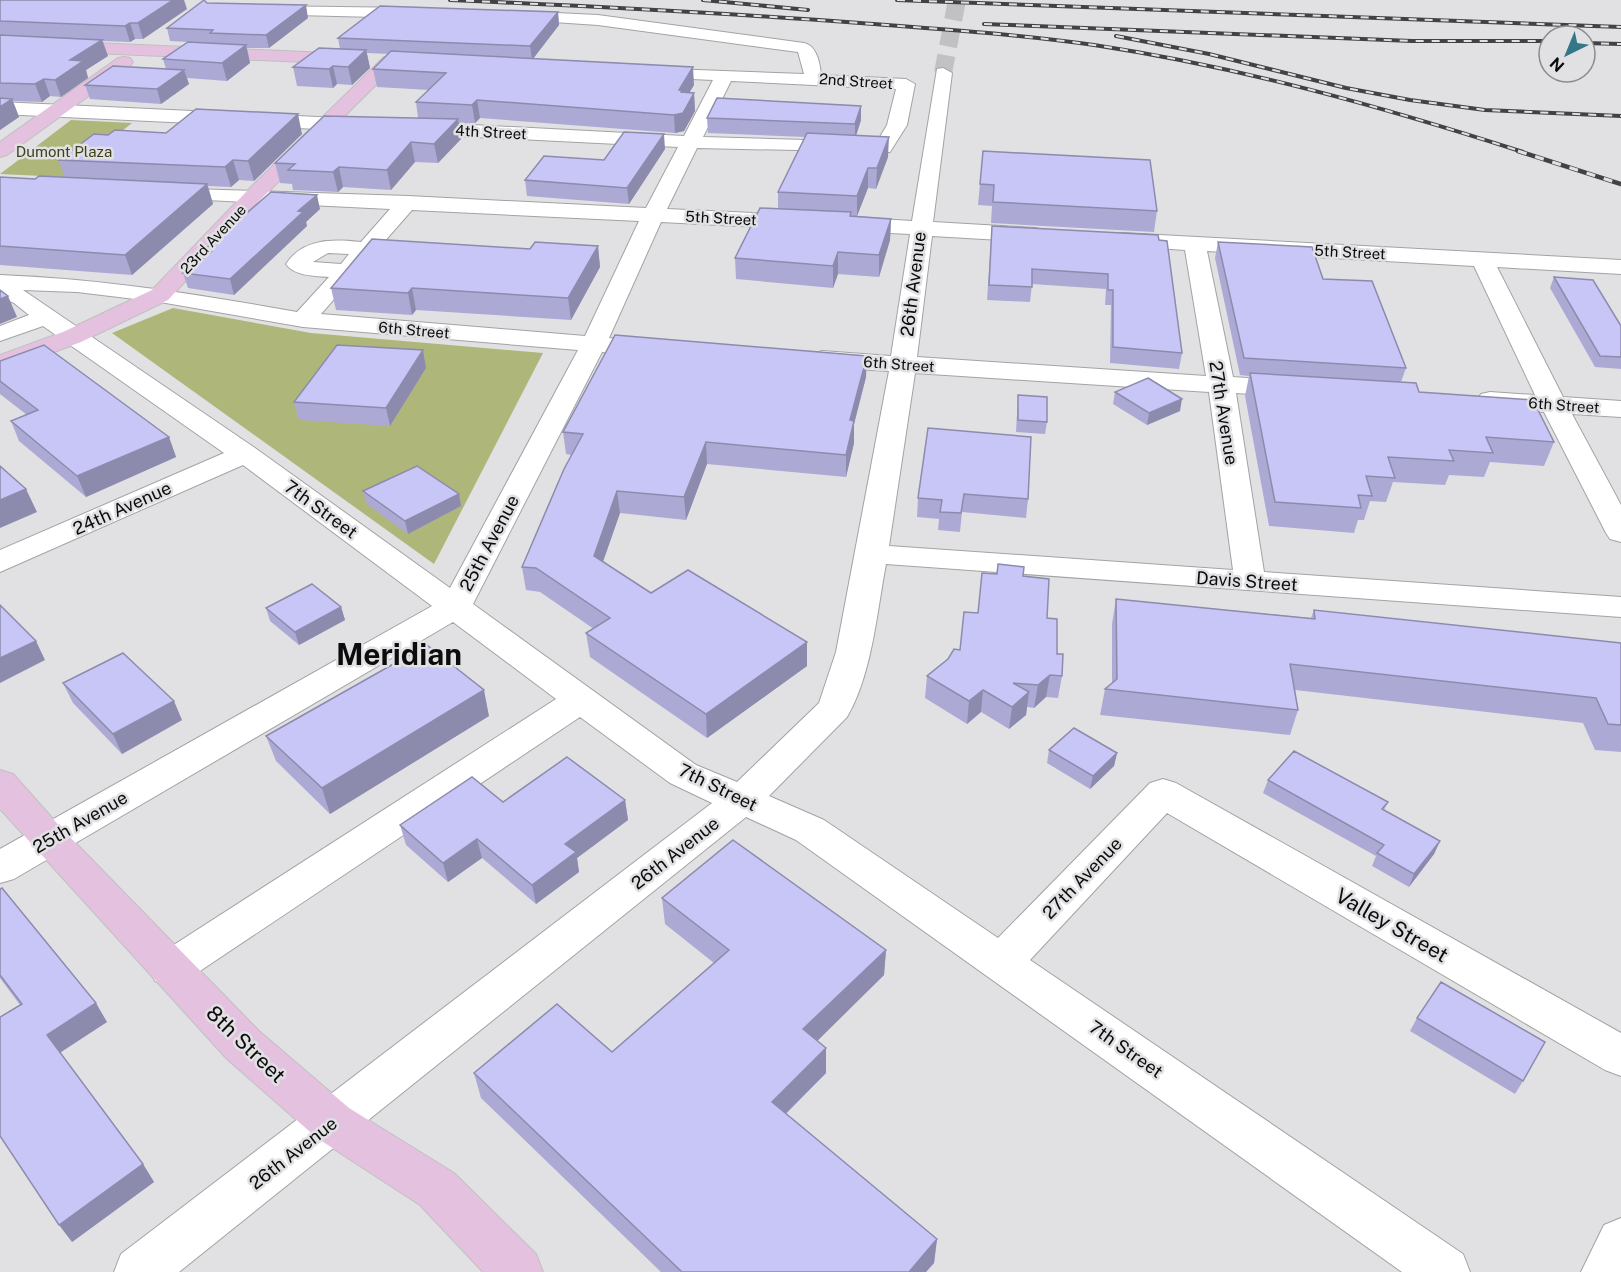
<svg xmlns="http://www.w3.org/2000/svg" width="1621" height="1272" font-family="'Public Sans',sans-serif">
<rect width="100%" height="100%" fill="#e1e1e4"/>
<path fill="#afb67a" d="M71,120L132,123L64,177L0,174Z
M173,308L311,333L543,353L434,564L112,333Z"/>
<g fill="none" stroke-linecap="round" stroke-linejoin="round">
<path stroke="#c1c1c4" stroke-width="18" stroke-dasharray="18 9" stroke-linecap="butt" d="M943,73L957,0"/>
<defs>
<path id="minor" d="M262,6L417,8L425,13L417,18L256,14L254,11L256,8Z
M514,11L598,15L804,43C817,46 820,63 821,75L906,79L915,84L907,125L890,152L697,148L667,209L798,215L806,217L809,222L806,227L798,229L661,222L609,338L663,344L667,349L663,354L654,357L602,352L473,604L696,765L737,782L819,703L836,652L889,371L822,367L813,364L809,359L813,354L822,351L891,356L910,234L847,231L839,229L836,224L839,219L847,217L912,221L937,69L943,68L952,73L933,222L1035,228L1043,230L1046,235L1043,240L1035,242L932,236L917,357L1206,376L1185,250L1114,245L1111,240L1114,235L1122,233L1621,260V274L1497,267L1563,397L1621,401V417L1572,414L1621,505V542L1610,539L1606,533L1544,412L1481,406L1477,400L1481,394L1490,392L1535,395L1474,266L1207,251L1233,377L1292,381L1301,383L1305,389L1301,395L1292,397L1236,393L1264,572L1621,597V617L886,564C877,611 872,675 847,717L769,796L824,820L998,938L1150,783L1163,779L1176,783L1621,1033V1076L1605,1070L1167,813L1030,960L1463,1254L1470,1272H1402L796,840L746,817L179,1272H114L121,1254L712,803L670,783L580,717L185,981L170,987L155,981L149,969L155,957L556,699L453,622L14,879L0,883V849L432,606L243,465L0,572V550L224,453L43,326L0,341V326L29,315L14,303L0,297V275C102,279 196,294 297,312L329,277C315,276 294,276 286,264C303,238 333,239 361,242L390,209L167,198L160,196L157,192L160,188L408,196L646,208L678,147L415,134L405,128L415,122L684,136L713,80L649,77L643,76L640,72L643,68L804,74L798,52L598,25L508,19L506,16L508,13ZM731,81L896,89L887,125L877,142L703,137ZM412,210L639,221L585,336L321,314ZM328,253L349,254L341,264L313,262ZM23,290L77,292L160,302L303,327L578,350L450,588L255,448ZM915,373L1209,392L1233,570L889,546Z
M0,102L361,119L371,125L361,131L0,114Z
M1621,1218V1272H1581L1604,1225Z"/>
<path id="major" d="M0,39L352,54L361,59L352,64L0,49Z
M390,56L399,61L396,65L261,199L168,300L81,342L0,372V355L63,332L152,290L247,191L384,57Z
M124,57L130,58L133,62L130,66L7,155L0,157V142L118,58Z
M0,770L13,774L63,830L259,1031L349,1108L454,1173L536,1254L543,1272H483L420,1205L317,1138L227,1059L0,809Z"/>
</defs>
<use href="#minor" stroke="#a3a3a5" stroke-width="2"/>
<use href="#major" stroke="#c0c0c0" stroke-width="2"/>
<use href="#minor" fill="#fff" fill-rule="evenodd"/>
<use href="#major" fill="#e5c1e0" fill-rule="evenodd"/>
<defs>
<path id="rail-far1" d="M450,0C587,6 723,13 860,23C938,29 1016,34 1094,45C1240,67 1383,107 1523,152
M703,0L808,10
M897,0L1621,27
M984,24L1412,41H1549
M1116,36L1209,54L1346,88L1410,100L1485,110L1621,116
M1585,43L1621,44"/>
<path id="rail" d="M1518,151L1621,184"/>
</defs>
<use href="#rail-far1" stroke="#424243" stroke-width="4"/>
<use href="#rail" stroke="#424243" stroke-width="4.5"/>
<use href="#rail-far1" stroke="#e1e1e4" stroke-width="2" stroke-dasharray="8" stroke-linecap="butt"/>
<use href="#rail" stroke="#e1e1e4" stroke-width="3" stroke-dasharray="9" stroke-linecap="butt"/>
</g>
<path fill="#acaad4" d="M0,0L187,9L143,39H135L130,42L103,41L108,56L86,70L88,78L61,97L50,96L42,102L13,101L19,117L0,130Z
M207,3L308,18L269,48H247L250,63L227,81L187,78L189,84L161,104L90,99L85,85L166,69L163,59L207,43L170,41L167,28Z
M558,12L559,25L533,59L694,85L689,93H694L695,111L684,131L675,133L480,118L475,123H458L461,139L438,163L415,162L391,190L343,187L338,192L293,190L292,184L280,183L275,163L418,118L416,102L429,90L377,87L373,69L389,54L367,53L370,68L352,85L337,84L333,88L297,86L293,67L340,49L338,38Z
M707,118L861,120L856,135L888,157L876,189L868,188L857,216L891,219L890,240L879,277L838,274L833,288L736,279L735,258L778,209V192L805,137L708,133Z
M166,133L302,134L254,181L239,180L231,187L208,186L213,204L132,275L0,265V177L35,179L65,178L59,160L108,135Z
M665,149L629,204L527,196L525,180L604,160Z
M983,151L1157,211L1154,232L991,223L992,206L978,205Z
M320,209L306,222L307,226L234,295L188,288L183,273L205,257L203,251Z
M992,226L1158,235L1182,353L1179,369L1110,363L1111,305H1105L1106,289L1032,284L1030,302L987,300Z
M1218,242L1323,279L1406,368L1401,382L1419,392L1554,442L1544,466L1490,462L1484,477L1449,475L1445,485L1393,482L1386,502L1370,501L1364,520H1358L1354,533L1269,526L1245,396L1249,376L1240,375L1215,258Z
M598,246L600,267L571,320L416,310L412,315L336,310L331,288L530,249Z
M1554,277L1621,326V369L1595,367L1550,288Z
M423,350L426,368L390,426L299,420L294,402Z
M0,361L169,437L176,457L86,497L19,441L11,421L27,415L0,394Z
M866,377L854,424V443L846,477L707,464L686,520L620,513L603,561L651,593L807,642V666L707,738L590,657L586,633L594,629L540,592L526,590L522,567L571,455L566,454L563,432Z
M1115,392L1180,411L1147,425L1113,404Z
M1018,395L1047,422L1045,434L1016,432Z
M928,428L1028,499L1026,518L962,512L960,532L938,530L939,519L917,517L918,498Z
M363,491L459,494L461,506L408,534L367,504Z
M1023,576L1047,618L1062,676L1058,698L1046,697L1034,708L1027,707L1026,715L1009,729L981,712L967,724L925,698L927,676L960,650L978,613Z
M1116,599L1311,618L1314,610L1621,643V752L1595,750L1583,723L1295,690L1298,710L1290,735L1100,715L1105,689L1112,683V624Z
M341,607L345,620L299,645L270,621L266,608Z
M63,683L182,720L122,754L73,703Z
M489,716L330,814L276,761L266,736Z
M1049,750L1117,753L1114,766L1090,789L1047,763Z
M1268,780L1388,802L1384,810L1440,841L1434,854L1409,887L1372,866L1376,856L1263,793Z
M625,800L628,820L577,858L579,872L536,904L482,858L448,882L406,845L400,825L503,802Z
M0,889L107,1022L60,1053L143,1164L154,1182L72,1242L20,1005L0,978Z
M662,898L886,950L884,975L817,1041L826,1048V1073L786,1114L937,1239L934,1263L926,1272H661L481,1098L474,1073L612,1052L714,963L665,924Z
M1417,1018L1523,1081L1515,1094L1410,1031Z"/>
<path fill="#8c8bad" d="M173,0H184L187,9L143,39L138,23Z
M306,5L308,18L269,48L266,35Z
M558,12L559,25L532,60L530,46Z
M130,23L135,39L130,42L125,26Z
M102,40L108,56L86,70L88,78L61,97L55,80L70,60Z
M246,45L250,63L227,81L222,63Z
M366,50L370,68L352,85L348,67Z
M333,66L337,84L333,88L329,69Z
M693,67L694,85L683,103L679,90Z
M184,70L189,84L161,104L157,89Z
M44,79L50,96L42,102L35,84Z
M694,93L695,111L684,131L675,133L674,115Z
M12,99L19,117L0,130V107Z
M477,100L480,118L475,123L472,105Z
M861,106V120L855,139V124Z
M298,114L302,134L254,181L248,161Z
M458,119L461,139L438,163L434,144Z
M664,134L665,149L629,204L627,188Z
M889,137L888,157L876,189L877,168Z
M411,142L415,162L391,190L387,170Z
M233,160L239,180L231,187L225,167Z
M339,167L343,187L338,192L333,172Z
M868,168V188L857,216V196Z
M207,184L213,204L132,275L125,255Z
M317,195L320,209L306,222L307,226L234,295L230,279L298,211Z
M891,219L890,240L879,277V255Z
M598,246L600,267L571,320L568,298Z
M838,252V274L833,288V266Z
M412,288L416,310L412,315L408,293Z
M8,296L17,317L0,324V299Z
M423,350L426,368L390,426L386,408Z
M867,356L866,377L854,424V443L846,477V455L850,420Z
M1182,399L1180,411L1147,425L1149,413Z
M169,437L176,457L86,497L77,476Z
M706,442L707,464L686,520L684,497Z
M26,489L37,512L0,528V500Z
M617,491L620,513L597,579L594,556Z
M459,494L461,506L408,534L405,521Z
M341,607L345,620L299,645L295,632Z
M36,641L45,660L0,683V658Z
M807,642V666L707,738L706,714Z
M1050,675L1046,697L1034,708L1038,685Z
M484,690L489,716L330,814L322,788Z
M983,690L981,712L967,724L969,701Z
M1029,692L1026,715L1009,729L1012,707Z
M174,701L182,720L122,754L113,734Z
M1117,753L1114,766L1090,789L1093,776Z
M625,800L628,820L577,858L579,872L536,904L532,885L565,844Z
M477,839L482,858L448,882L443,863Z
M1440,841L1434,854L1409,887L1414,874Z
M886,950L884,975L803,1055V1029Z
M96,1003L107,1022L59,1053L47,1035Z
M826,1048V1073L772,1127V1102Z
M143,1164L154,1182L72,1242L59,1225Z
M937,1239L934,1263L926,1272H909Z"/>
<path fill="#c8c6f7" stroke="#8c8bad" stroke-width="1.5" d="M0,0H173L138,23H130L125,26L0,21Z
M204,0L207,3L306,5L266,35L210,33L213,30L167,28Z
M380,6L558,12L530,46L338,38Z
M0,35L102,40L70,60L83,61L55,80L44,79L35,84L0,83Z
M188,42L246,45L222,63L163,59Z
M319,48L366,50L348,67L333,66L329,69L293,67Z
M391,51L693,67L679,90H682L681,92L694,93L683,113L674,115L477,100L472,105L416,102L446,73L373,69Z
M113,66L184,70L157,89L85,85Z
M0,98L12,99L0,107Z
M717,98L861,106L855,124L707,118Z
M196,109L298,114L248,161L233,160L225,167L59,160L94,134L108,135L115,130L166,133Z
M324,116L458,119L434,144L411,142L387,170L339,167L333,172L288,170L295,164L275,163Z
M624,132L664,134L627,188L525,180L544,156L604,160Z
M807,133L889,137L877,168H868L857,196L778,192Z
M983,151L1150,160L1157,211L993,202L994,185L980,184Z
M39,176L207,184L125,255L0,246V177L35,179Z
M271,192L317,195L298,211L303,212L230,279L183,273L211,252L203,251Z
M760,208L851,212L850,216L891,219L879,255L838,252L833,266L735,258Z
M992,226L1158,235L1159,240L1167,241L1182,353L1113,347V290H1108V274L1032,269V287L989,285Z
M372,239L530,249L535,242L598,246L568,298L412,288L408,293L331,288Z
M1218,242L1312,247L1323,279L1372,281L1406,368L1244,358Z
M1554,277L1593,280L1621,326V357L1600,356Z
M0,290L8,296L0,299Z
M615,335L867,356L850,420L854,421L846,455L706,442L684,497L617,491L594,556L651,593L688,570L807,642L706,714L586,633L610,618L536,568L522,567L564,469L583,434L563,432Z
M44,345L169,437L77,476L11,421L38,410L0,381V361Z
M337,345L423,350L386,408L294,402Z
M1250,373L1416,383L1419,392L1533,400L1554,442L1486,437L1493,453L1449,450L1454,461L1388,457L1395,478L1366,476L1372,496L1358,495L1361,508L1275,502Z
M1148,378L1182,399L1149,413L1115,392Z
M1018,395L1047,397V422L1018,420Z
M928,428L1031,437L1028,499L964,494L961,513L940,512L942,500L918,498Z
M0,466L26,489L0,500Z
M417,466L459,494L405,521L363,491Z
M998,564L1024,567L1023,576L1049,579L1047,618L1057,619V654H1063L1062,676L1050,675L1038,685L1013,683L1029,692L1012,707L983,690L969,701L927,676L948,659L954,649L960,650L964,612L978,613L982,573L997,574Z
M312,584L341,607L295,632L266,608Z
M1116,599L1315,619L1314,610L1621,643V725L1608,724L1596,698L1290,664L1298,710L1105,689L1117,679Z
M0,605L36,641L0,658Z
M427,645L484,690L322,788L266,736Z
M123,653L174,701L113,734L63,683Z
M1074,728L1117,753L1093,776L1049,750Z
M1294,751L1388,802L1382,809L1440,841L1414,874L1377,853L1384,845L1268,780Z
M567,757L625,800L565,844L576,852L532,885L477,839L443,863L400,825L472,777L503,802Z
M733,840L886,950L803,1029L826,1048L772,1102L937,1239L909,1272H682L474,1073L557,1004L612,1052L729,950L662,898Z
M2,888L96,1003L47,1035L143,1164L59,1225L0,1136V1017L22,1004L0,975V889Z
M1441,982L1545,1042L1523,1081L1417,1018Z"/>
<g text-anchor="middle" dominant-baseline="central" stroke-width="5" stroke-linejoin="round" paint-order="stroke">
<g font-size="15" fill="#0c0c0d" stroke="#e1e1e4">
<text transform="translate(856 81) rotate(4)">2nd Street</text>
<text transform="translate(491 132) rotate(3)">4th Street</text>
<text transform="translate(721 218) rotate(3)">5th Street</text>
<text transform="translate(213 239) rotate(-47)">23rd Avenue</text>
<text transform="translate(1350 252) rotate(3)">5th Street</text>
<text transform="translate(414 330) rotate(5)">6th Street</text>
<text transform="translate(899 364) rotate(4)">6th Street</text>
<text transform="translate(1564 405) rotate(4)">6th Street</text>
</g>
<g font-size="15" fill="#3c401b" stroke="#e1e1e4">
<text x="64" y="151">Dumont Plaza</text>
</g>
<g font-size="18" fill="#0c0c0d" stroke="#e1e1e4">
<text transform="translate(913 284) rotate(-83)">26th Avenue</text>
<text transform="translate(1224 413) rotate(81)">27th Avenue</text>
<text transform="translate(122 508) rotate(-24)">24th Avenue</text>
<text transform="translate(321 509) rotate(36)">7th Street</text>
<text transform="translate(489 543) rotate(-62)">25th Avenue</text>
<text transform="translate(1247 581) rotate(4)">Davis Street</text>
<text transform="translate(718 787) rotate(26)">7th Street</text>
<text transform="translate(80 822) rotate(-30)">25th Avenue</text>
<text transform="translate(675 853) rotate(-38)">26th Avenue</text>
<text transform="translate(1082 878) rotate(-46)">27th Avenue</text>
<text transform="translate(1126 1049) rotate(35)">7th Street</text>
<text transform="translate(293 1153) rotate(-38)">26th Avenue</text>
</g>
<g font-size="21" fill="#0c0c0d" stroke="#e1e1e4">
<text transform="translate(1392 925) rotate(30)">Valley Street</text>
<text transform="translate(246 1044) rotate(44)">8th Street</text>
</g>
<g font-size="30" font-weight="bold" fill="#0c0c0d" stroke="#e1e1e4">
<text x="399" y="654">Meridian</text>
</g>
</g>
<g transform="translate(1567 54) rotate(223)"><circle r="28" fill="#e1e1e4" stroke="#8c8c8e" stroke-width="1.5"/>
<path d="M0-4.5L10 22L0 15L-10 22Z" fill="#357789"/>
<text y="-9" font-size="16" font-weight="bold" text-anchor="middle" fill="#0c0c0d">N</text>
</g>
</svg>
